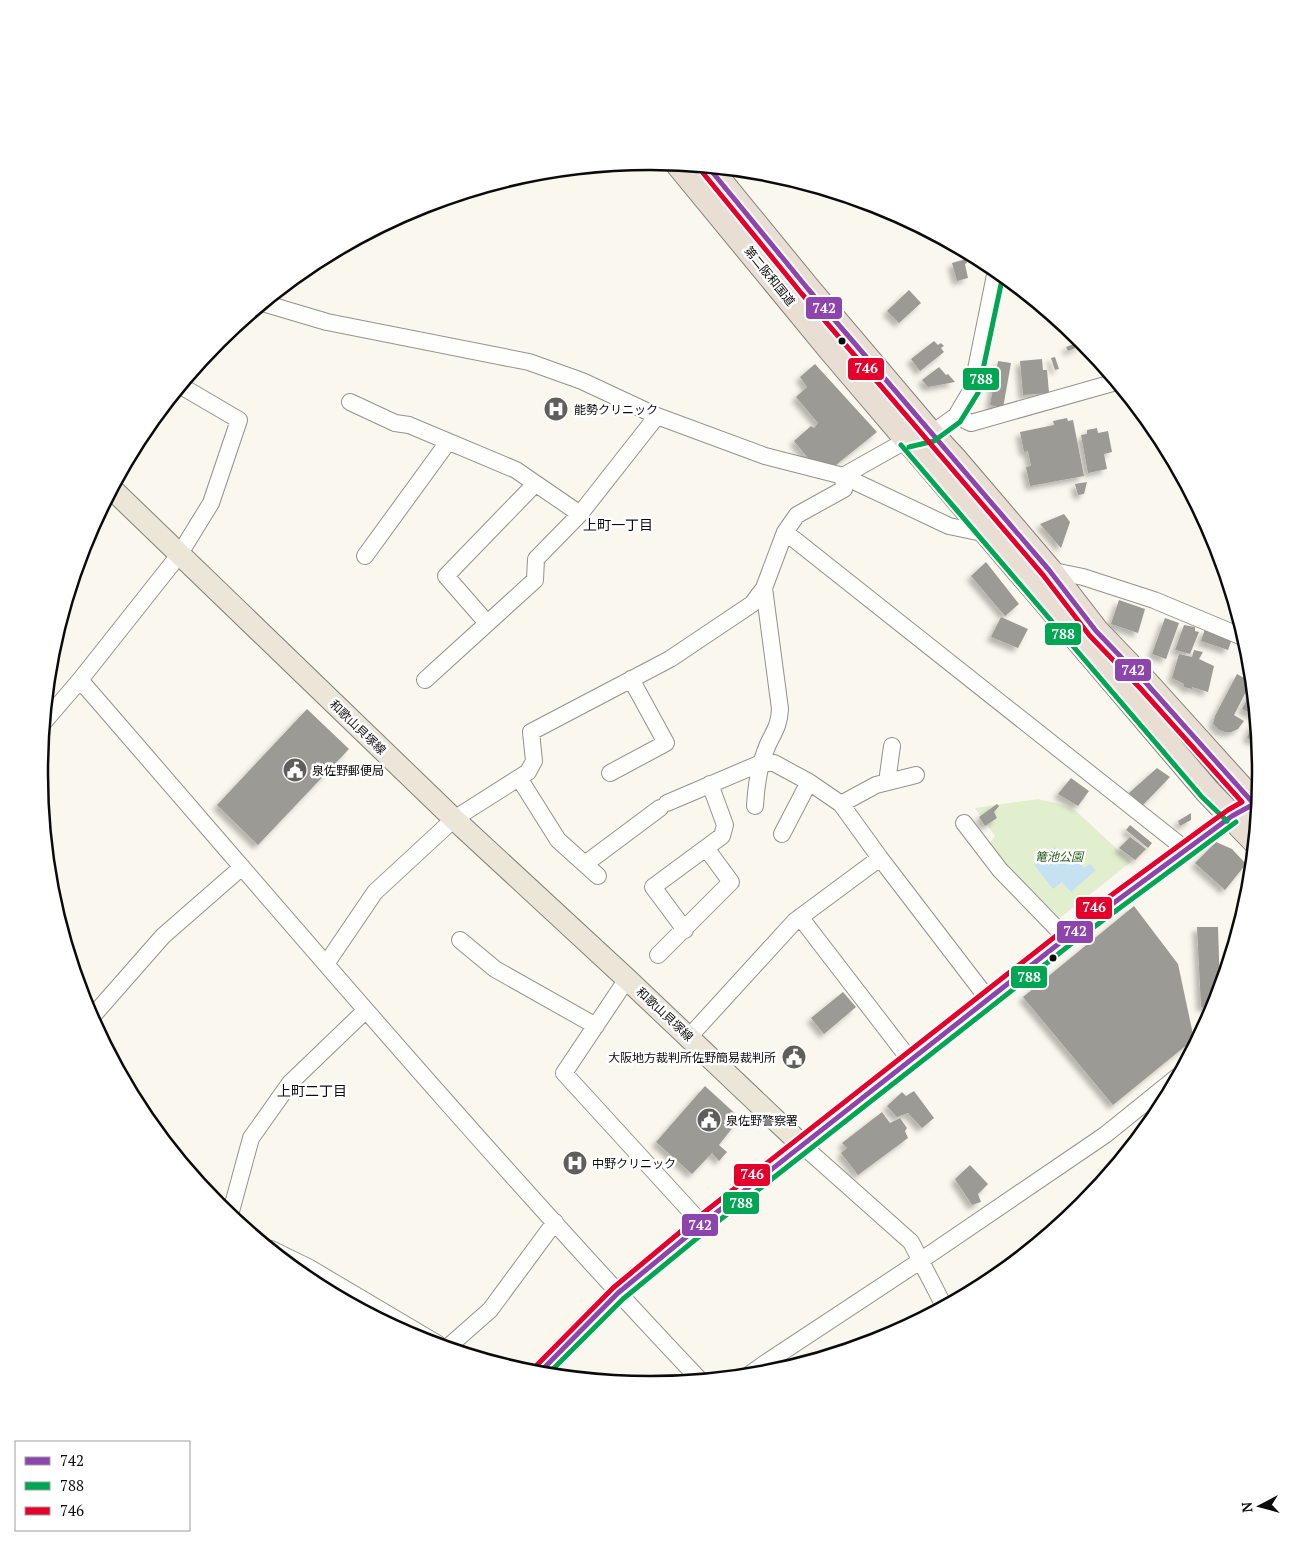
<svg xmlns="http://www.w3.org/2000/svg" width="1300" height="1546" font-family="'PT Serif','Noto Sans JP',serif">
<defs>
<filter id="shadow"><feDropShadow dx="-4.5" dy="4.5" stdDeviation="2.5" flood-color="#0004"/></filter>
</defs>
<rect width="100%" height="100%" fill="#faf8ee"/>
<path fill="#e2efce" d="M1038,799L1063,805L1076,811L1131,862L1060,918L1025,884L989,844L995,836L975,808Z"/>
<path fill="#c6e2f2" d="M1055,847L1062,855L1069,848L1084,868L1090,864L1096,870L1071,892L1062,882L1053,889L1034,865Z"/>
<path fill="#9c9a94" filter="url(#shadow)" d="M966,259L967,263L965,264L968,278L957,281L952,263Z
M909,290L921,303L899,323L887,311Z
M934,341L938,345L941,343L944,346L941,348L944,352L920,371L911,359Z
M1079,342L1081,346L1068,351L1066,347Z
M1055,357L1059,369L1055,370L1051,358Z
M1042,359L1043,370H1047L1049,393L1023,395L1020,361Z
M998,361L1011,363L1003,408L990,405Z
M815,364L877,432L836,465L812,463L794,441L811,426L814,428L818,423L796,397L807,387L800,377Z
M939,367L946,375L948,374L955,382L928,387L922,380Z
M1067,418L1068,421L1073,420L1084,476L1030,486L1026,467L1031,466L1028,451L1024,452L1020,432L1054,425L1053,421Z
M1097,428L1098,433L1108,431L1112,452L1104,454L1107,469L1088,473L1081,435L1087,434V430Z
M1087,482L1084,494L1078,495L1075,484Z
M1064,514L1070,522L1061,548L1040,524Z
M986,562L1019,604L1005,616L971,576Z
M1119,600L1145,609L1138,633L1111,624Z
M1001,617L1028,629L1018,648L991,637Z
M1165,618L1179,623L1166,659L1152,654Z
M1184,625L1195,627V631L1199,632L1190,654L1175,650Z
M1205,629L1232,639L1228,650L1201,641Z
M1194,650L1203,652L1199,659L1214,666L1208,692L1192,687V689L1184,687V684L1172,678L1179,654L1192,657Z
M1237,674L1251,682L1234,715L1244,721L1238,729L1231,732H1225L1219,730L1213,724L1215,716Z
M1253,688L1254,698L1256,716L1242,709Z
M307,709L349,749L258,845L217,805Z
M1253,722L1256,723L1258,742L1247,738Z
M1157,768L1170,777L1142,806L1129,793Z
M1071,778L1089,791L1078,806L1058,794Z
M997,804L999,806L994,812L997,818L985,826L979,817Z
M1191,813V820L1180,826L1178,821Z
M1130,825L1152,843L1148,848L1126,830Z
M1130,837L1146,849L1135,860L1119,848Z
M1216,842L1232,849L1246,864L1225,890L1195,863Z
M1134,906L1178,964L1194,1039L1113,1105L1023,997Z
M1197,927H1218L1220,988L1215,1007H1201Z
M843,992L856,1007L824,1034L811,1018Z
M705,1086L740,1118L719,1145L727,1152L719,1161L712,1153L692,1174L656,1142Z
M914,1091L934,1118L922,1128L908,1113L897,1117L887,1106L902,1092L906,1096Z
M882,1112L890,1123L900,1118L907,1128L905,1131L908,1138L858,1175L841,1153L847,1148L842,1143Z
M970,1165L988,1184L978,1194L981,1202L972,1205L955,1179Z"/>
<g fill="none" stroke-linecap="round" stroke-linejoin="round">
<defs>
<path id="minor" d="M263,303L327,322L529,362L582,381L657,416L765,456L843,476L907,440L931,434L956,416L972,389L996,270
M350,402L395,423L409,425L516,470L580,514
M956,416L971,423L1116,382
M785,532L1185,849
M365,556L448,442
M1049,570L1083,577L1154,600L1245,638
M487,623L446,576L535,484
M80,680C284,915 485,1153 699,1379
M425,680L535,580L536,559L580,514L657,416
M44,722L80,680L179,555L211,503L239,420L181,386
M610,773L666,743L631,679
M519,778L558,840L598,876
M887,782L892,746
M667,803L761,763H774L809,782
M841,804L876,785L916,775
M755,806C756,787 758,770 765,752C771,734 779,730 780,709L764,588
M964,823L1000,870L1066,938
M782,834L809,782L841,804L880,858L988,999
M585,864L660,808
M800,917L910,1060
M685,930L653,887L722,836L725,825L710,784
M460,940L495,969L596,1026
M658,955L731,882L706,848
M326,964L375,892L454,819L528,772L534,761L531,732L670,659L752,604L764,588L785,532L797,515L844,489L843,476L949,526L987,534
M627,979L564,1073L702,1224
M91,1018L163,936L242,867
M689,1037L795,921L880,858
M802,1145L911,1242L944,1306
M230,1215L251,1138L290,1083L366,1010
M271,1249L308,1267L438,1344
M448,1347L490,1310L555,1222
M750,1374L764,1364L920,1261L1105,1135L1177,1077"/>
<path id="major" d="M112,489L454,819L627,979L802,1145
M539,1373L618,1293L702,1224L1066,938L1211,831L1232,816L1258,801"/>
<path id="highway" d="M679,165L832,351L1208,792L1255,841
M709,168L808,289L931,434L956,461L1049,570L1096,631L1146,683L1258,807"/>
</defs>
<use href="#minor" stroke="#93928d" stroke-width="18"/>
<use href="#major" stroke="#807f7a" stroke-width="23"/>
<use href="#highway" stroke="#807f7a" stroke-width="27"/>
<use href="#minor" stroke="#fefefc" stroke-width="16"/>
<use href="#major" stroke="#ebe6d7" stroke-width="21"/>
<use href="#highway" stroke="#e8ded4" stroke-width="25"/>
<defs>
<path id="bus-1" d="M539,1373L618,1293L702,1224L1066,938L1232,816L1254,804L1146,683L1096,631L1049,570L808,289L709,168"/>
<path id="bus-2" d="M901,445L1202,797L1227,821
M909,447L934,441L960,422L978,393L1003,275
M548,1374L623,1299L707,1230L1071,944L1236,822"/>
<path id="bus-3" d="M534,1368L613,1288L697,1218L1061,932L1207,825L1228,810L1242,802L1140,688L1090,636L1043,575L802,294L703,173"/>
</defs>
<use href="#bus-1" stroke="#fff" stroke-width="9"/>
<use href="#bus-2" stroke="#fff" stroke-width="9"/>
<use href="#bus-3" stroke="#fff" stroke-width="9"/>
<use href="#bus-1" stroke="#8e44ad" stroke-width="5"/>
<use href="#bus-2" stroke="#00a651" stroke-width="5"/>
<use href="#bus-3" stroke="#e4002b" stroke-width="5"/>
</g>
<defs>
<symbol id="hospital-disc" viewBox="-11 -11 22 22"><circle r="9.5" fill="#5f5e5a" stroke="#fff"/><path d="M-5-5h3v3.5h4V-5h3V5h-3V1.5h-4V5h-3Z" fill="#fff"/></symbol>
<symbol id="civic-disc" viewBox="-11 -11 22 22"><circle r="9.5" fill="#5f5e5a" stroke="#fff"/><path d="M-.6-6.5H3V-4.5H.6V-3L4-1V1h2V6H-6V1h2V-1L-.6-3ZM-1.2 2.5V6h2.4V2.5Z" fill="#fff"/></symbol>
</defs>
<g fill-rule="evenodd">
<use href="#hospital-disc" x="542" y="395" width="28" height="28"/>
<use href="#civic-disc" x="281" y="756" width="28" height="28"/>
<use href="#civic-disc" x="780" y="1043" width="28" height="28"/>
<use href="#civic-disc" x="695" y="1106" width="28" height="28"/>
<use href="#hospital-disc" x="561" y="1149" width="28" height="28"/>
</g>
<g fill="#0b0b0b" stroke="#fff" stroke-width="2">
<circle cx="842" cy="341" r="4.5"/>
<circle cx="1053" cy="958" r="4.5"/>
</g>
<g text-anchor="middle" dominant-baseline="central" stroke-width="5" stroke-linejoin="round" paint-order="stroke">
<g font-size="12" fill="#0b0b0b" stroke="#fff">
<text transform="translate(770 276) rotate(51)">第二阪和国道</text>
<text transform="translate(358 727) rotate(44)">和歌山貝塚線</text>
<text transform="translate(665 1014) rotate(43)">和歌山貝塚線</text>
</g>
<g font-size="12" fill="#0b0b0b" stroke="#fff" text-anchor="start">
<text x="574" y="409">能勢クリニック</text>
<text x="312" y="770">泉佐野郵便局</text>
<text x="776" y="1057" text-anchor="end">大阪地方裁判所佐野簡易裁判所</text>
<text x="726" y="1120">泉佐野警察署</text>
<text x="592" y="1163">中野クリニック</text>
</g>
<g font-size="12" font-style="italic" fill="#2a601d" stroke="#fff">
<text x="1059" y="856">篭池公園</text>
</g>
<g font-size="14" fill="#0b0b0b" stroke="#fff">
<text x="618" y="524">上町一丁目</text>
<text x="312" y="1090">上町二丁目</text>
</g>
</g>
<path d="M0 0H1300V1546H0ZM650 170H650A602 602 0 0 1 1252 772V774A602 602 0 0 1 650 1376H650A602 602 0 0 1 48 774V772A602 602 0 0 1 650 170Z" fill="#fff" fill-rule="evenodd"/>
<path fill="none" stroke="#0b0b0b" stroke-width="2.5" d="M650 170H650A602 602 0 0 1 1252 772V774A602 602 0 0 1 650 1376H650A602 602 0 0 1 48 774V772A602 602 0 0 1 650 170Z"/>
<g stroke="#fff" stroke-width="2">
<rect x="805" y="296" width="38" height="24" rx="5" fill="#8e44ad"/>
<rect x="847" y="357" width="38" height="24" rx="5" fill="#e4002b"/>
<rect x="962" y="367" width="38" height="24" rx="5" fill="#00a651"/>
<rect x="1044" y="622" width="38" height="24" rx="5" fill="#00a651"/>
<rect x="1114" y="658" width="38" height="24" rx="5" fill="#8e44ad"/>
<rect x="1075" y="896" width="38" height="24" rx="5" fill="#e4002b"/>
<rect x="1056" y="920" width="38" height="24" rx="5" fill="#8e44ad"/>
<rect x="1010" y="965" width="38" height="24" rx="5" fill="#00a651"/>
<rect x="733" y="1163" width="38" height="24" rx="5" fill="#e4002b"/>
<rect x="722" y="1191" width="38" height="24" rx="5" fill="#00a651"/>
<rect x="681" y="1213" width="38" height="24" rx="5" fill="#8e44ad"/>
</g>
<g font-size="14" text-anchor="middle" font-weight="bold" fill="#fff">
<text x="824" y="313">742</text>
<text x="866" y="373">746</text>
<text x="981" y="384">788</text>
<text x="1063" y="639">788</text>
<text x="1133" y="675">742</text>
<text x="1094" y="912">746</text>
<text x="1075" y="936">742</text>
<text x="1029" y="982">788</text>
<text x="752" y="1179">746</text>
<text x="741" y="1208">788</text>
<text x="700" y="1230">742</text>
</g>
<rect x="15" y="1441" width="175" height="90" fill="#ffffff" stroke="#9d9d9d"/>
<rect x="25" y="1457" width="25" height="8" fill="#8e44ad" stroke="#9d9d9d"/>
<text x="60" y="1466" font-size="15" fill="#0b0b0b">742</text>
<rect x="25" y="1482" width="25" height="8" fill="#00a651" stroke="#9d9d9d"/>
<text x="60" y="1491" font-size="15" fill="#0b0b0b">788</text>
<rect x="25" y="1507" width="25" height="8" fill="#e4002b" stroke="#9d9d9d"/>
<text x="60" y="1516" font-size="15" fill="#0b0b0b">746</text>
<g transform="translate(1260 1506) rotate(264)" stroke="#ffffff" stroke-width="4" paint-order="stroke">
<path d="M0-4L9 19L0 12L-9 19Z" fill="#0b0b0b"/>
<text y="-8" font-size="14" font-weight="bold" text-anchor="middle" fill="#0b0b0b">N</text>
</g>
</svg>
